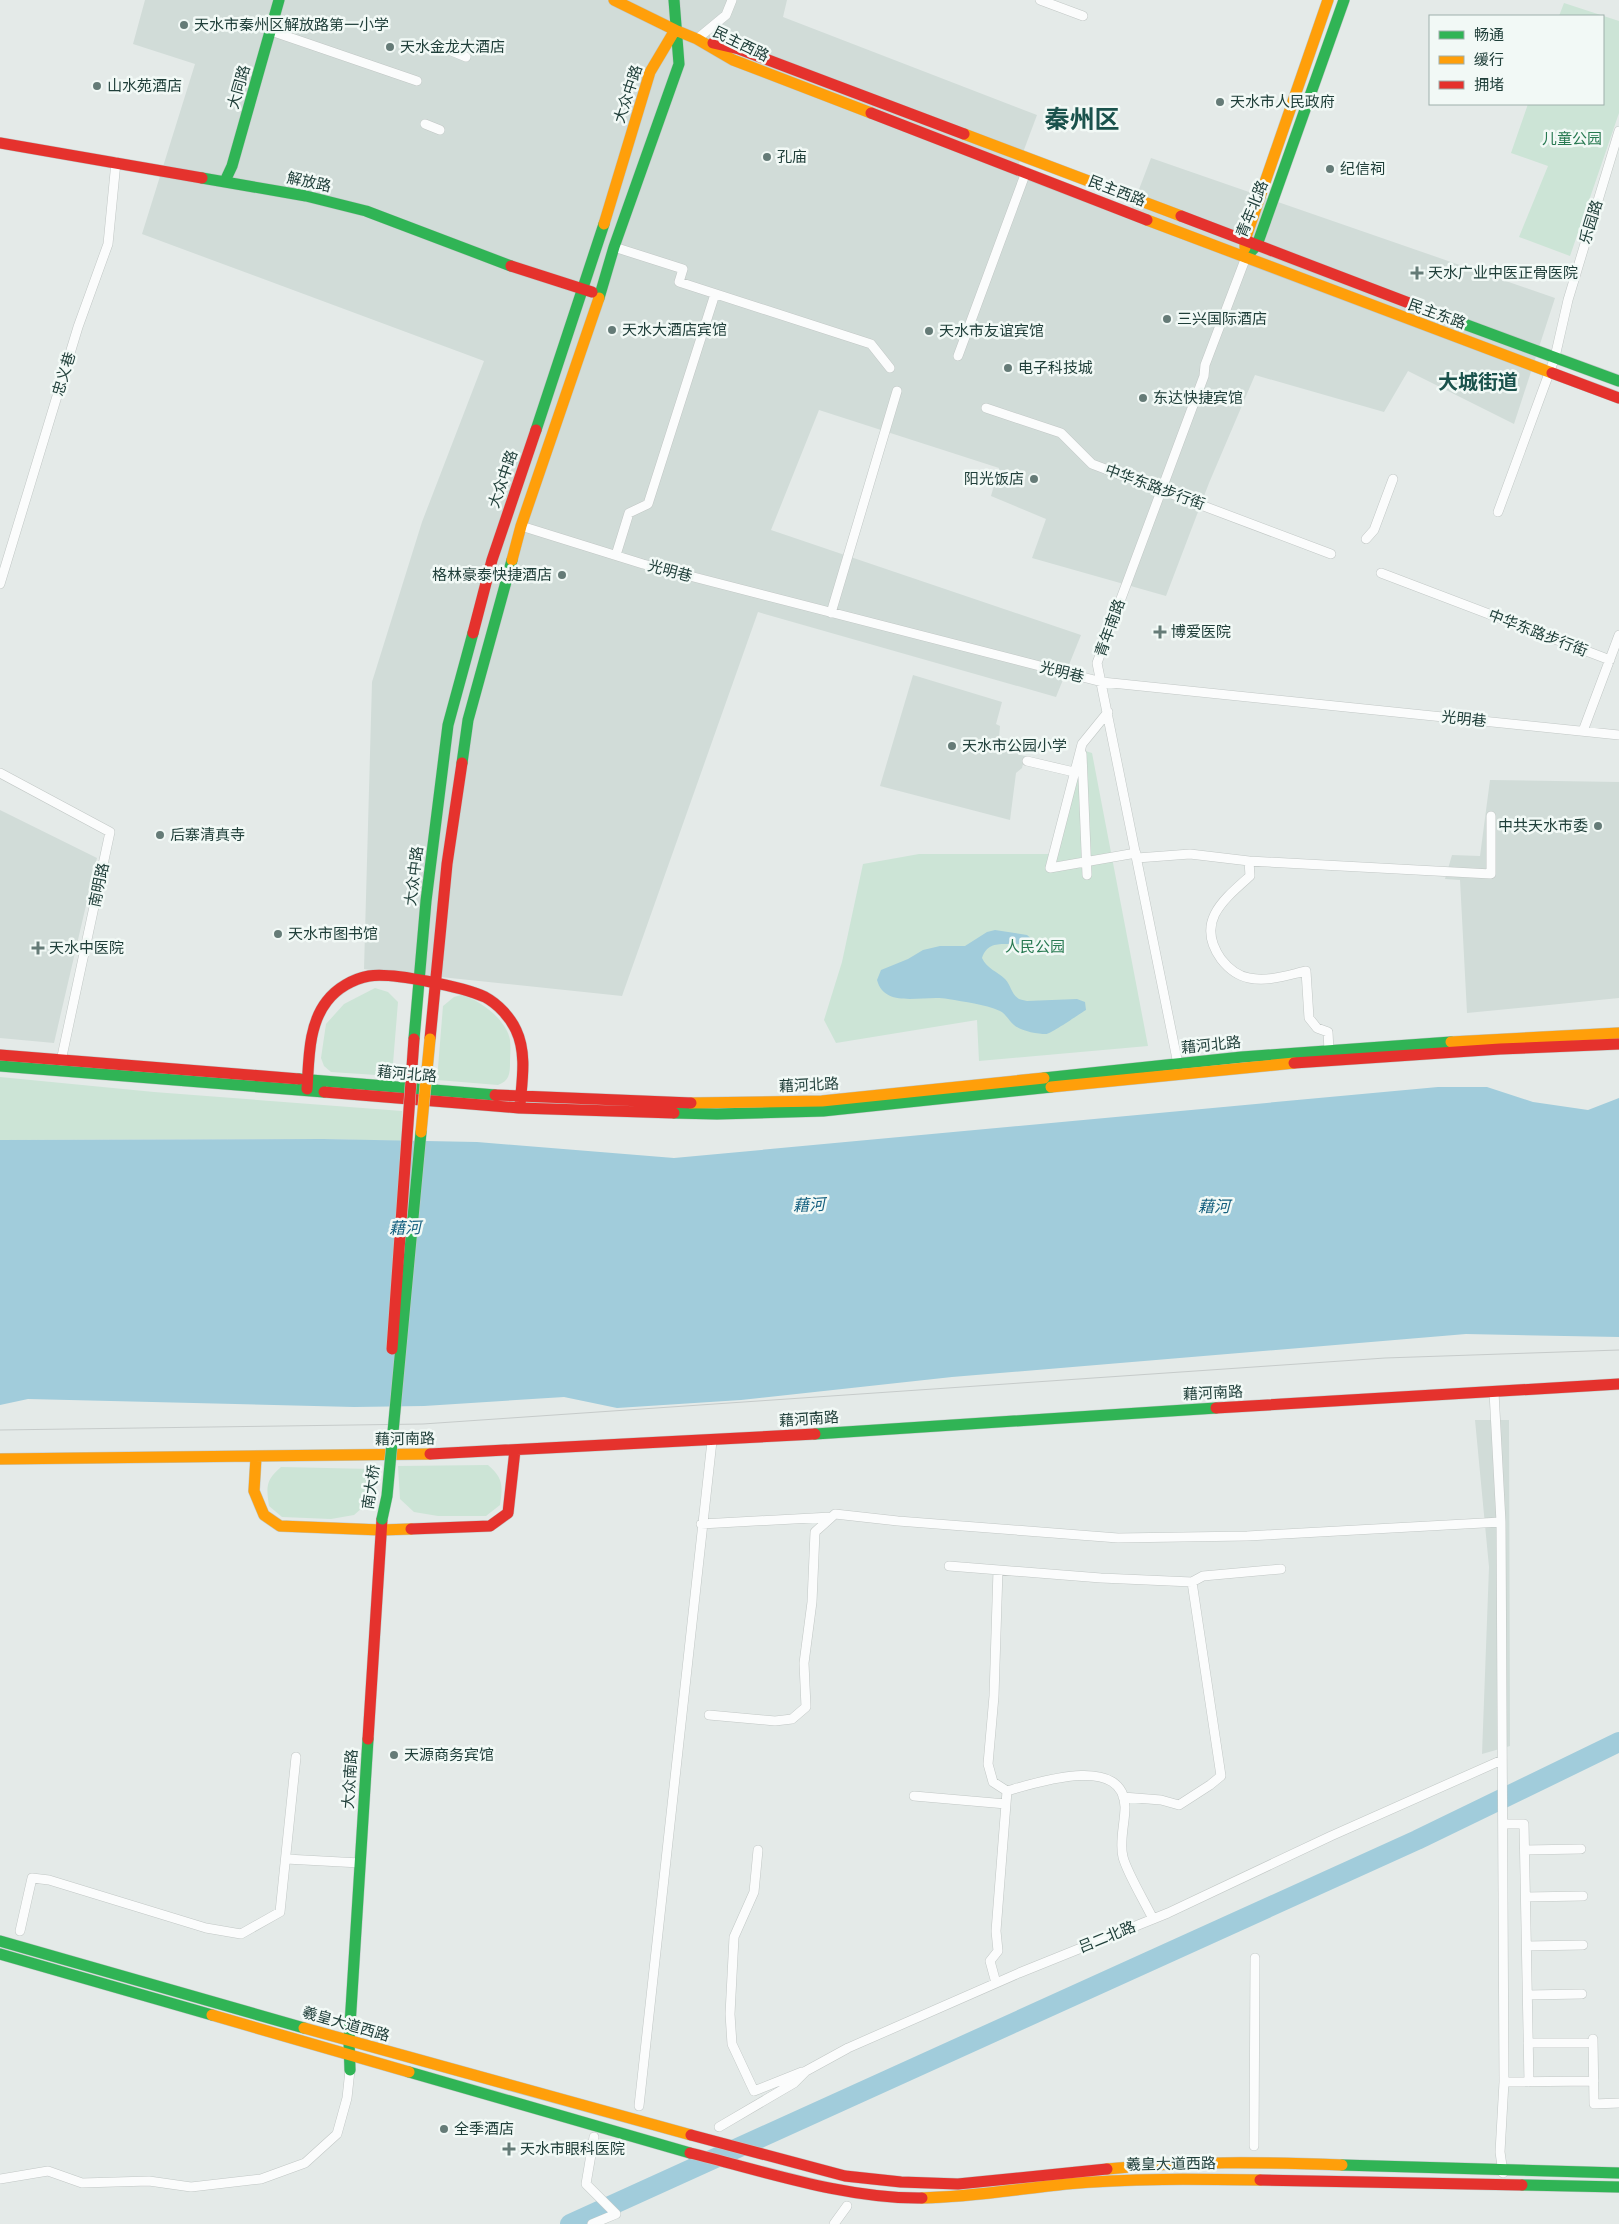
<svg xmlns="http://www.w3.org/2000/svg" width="1619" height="2224" font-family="Raleway,'Noto Sans SC',sans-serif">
<rect width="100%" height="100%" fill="#e4eae8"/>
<path fill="#d1dcd8" d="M145,0H787L783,17L1037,115L1015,174L1128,218L1151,158L1555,298L1514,424L1408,371L1384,412L1255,375L1209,483L1166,596L1032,558L1046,519L991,496L999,468L819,410L771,530L1081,635L1056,697L758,612L622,996L364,969L372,682L422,522L484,361L142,234L195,64L133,44Z
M913,675L1002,702L996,724L1000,726L999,738L1005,740L1004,743L1021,748L1020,755L1025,756L1022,768L1016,773L1010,820L880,786Z
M1490,780L1619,782V998L1467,1013L1460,880L1445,879L1452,855L1480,856Z
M0,810L97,858L54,1043L0,1038Z
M1475,1420H1509L1510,1746L1482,1754L1489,1567Z"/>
<path fill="#cce4d6" d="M1564,3L1619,21V113L1570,256L1519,237L1548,166L1511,153L1528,104H1603V16H1559Z
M1082,750L1092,753L1148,1046L979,1061L977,1020L836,1043L824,1020L842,962L863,864L919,854H1055Z
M375,988L388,992L398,1002L392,1076L331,1072L324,1066L321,1058L326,1024L344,1004Z
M461,995C479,999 507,1020 510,1040C511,1047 510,1056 510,1063C510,1074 509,1081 498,1085L437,1080L443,1006L454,997Z
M0,1077L154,1092L402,1111L401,1141L323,1139L0,1140Z
M488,1465C503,1478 503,1485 500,1505L486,1516H438L414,1512L400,1499L398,1466Z
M281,1467L372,1469L369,1502L354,1515L331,1519L282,1517L269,1506C266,1486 266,1480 281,1467Z"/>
<path fill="#a1ccdb" d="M995,930L1027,935L1033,940C1015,951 990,934 982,958C987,969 997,971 1005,979C1011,985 1011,994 1019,999C1021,1000 1024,1000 1027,1001L1077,999L1085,1002L1086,1010C1079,1014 1051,1034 1046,1034C1037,1034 1021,1031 1014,1025C1009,1021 1006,1014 1000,1011C984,1004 965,1002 948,999C925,994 885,1010 877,980L881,970L908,959L923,950L940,946H965L987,932Z
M1438,1087H1487L1533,1102L1588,1110L1619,1098V1337L1466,1334L952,1377L741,1400L617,1408L564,1397L424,1406L354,1407L28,1399L0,1405V1140L323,1139L477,1142L674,1158Z"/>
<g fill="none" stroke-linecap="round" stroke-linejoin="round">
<path stroke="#a1ccdb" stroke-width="20" d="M570,2224L1417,1840L1619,1742"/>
<defs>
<path id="street" d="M1040,0L1083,16
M271,31L417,81
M697,39L726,15L732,0
M449,50L466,57
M425,124L440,130
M614,247L683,269L679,282L871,344L890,368
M958,356L1026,172
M986,408L1061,433L1092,464L1331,554
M1498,512L1555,357L1568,300L1619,131
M521,526L643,564L1102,682L1619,735
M1366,539L1374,530L1393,479
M616,555L629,513L648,504L715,294
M1381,573L1610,660
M0,584L78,327L108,244L116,162
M831,613L897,391
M1108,712L1082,744L1050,868L1136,853
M1583,731L1619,635
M1082,754L1087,875
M1027,761L1074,772
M0,773L110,832L61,1061
M1137,858L1190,854L1249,861
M1329,1051L1328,1032L1317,1028L1309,1018L1306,971C1288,975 1268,982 1249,978C1238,976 1228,968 1221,959C1195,922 1223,900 1250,876L1249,861L1491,874V816
M1179,1069L1097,663L1204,376L1205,365L1246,257
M1494,1392L1501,1522L1504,2082L1500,2152L1503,2173
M701,1524L831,1517
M949,1566L1101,1578L1192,1582L1203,1576L1281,1569
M709,1715L775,1721L792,1719L806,1707L804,1663L812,1602L815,1532L835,1514L898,1521L1118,1538L1247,1536L1501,1522
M1007,1791C1035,1783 1124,1753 1125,1807C1125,1823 1119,1842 1123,1857C1127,1873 1145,1902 1153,1919
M914,1796L1006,1804
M1123,1797L1161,1800L1179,1805L1210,1785L1221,1776L1192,1582
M1504,1824H1524L1529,2082
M758,1850L754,1892L734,1937L730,2014L732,2044L754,2091L802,2072
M1525,1850L1581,1849
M286,1859L360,1863
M1526,1897L1583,1896
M20,1931L32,1878L49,1880L206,1928L241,1934L280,1912L296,1757
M1527,1946L1583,1945
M996,1983L990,1961L998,1951L996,1931L1007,1791L993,1782L988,1764L994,1696L998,1570
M1528,1995L1582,1994
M1593,2039L1594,2104L1619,2103
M1528,2043H1586
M1504,2082L1594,2081
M639,2106L712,1441
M719,2127L794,2083L806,2071L848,2048L1019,1973L1168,1913L1331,1836L1502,1760
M1254,2146L1255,1958
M0,2179L48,2171L82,2183L149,2181L191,2187L261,2179L305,2163L337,2134L347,2098L350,2070
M592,2224L616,2214L586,2184L594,2137
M834,2224L847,2206"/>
<path id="fast" d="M202,178L306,196L366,211L511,266
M225,181L232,166L279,0
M1246,257L1257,245L1344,0
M599,298L614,247L679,64L674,0
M1456,321L1619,381
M536,430L604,224
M462,763L468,720L512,560
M414,1039L426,901L448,725L473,633
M0,1066L324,1092
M1044,1078L1242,1057L1451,1042
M299,1079L495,1095
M674,1113L717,1114L823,1111L1051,1087
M815,1434L1216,1408
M0,1941L304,2028
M0,1954L212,2015
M350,2070L349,2041L368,1739
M409,2072L690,2153
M1342,2165L1619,2173
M1522,2185L1619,2187"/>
<path id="slow" d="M614,0L675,30
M675,30L697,39L733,60L871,113
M964,134L1181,216
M1147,220L1552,373
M604,224L650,72L675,30
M1245,248V240L1328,0
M512,560L521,526L599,298
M1451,1042L1619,1033
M1051,1087L1294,1063
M691,1103L822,1101L1044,1078
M256,1457L254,1491L264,1515L280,1526L381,1530L411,1529
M0,1459L430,1454
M212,2015L409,2072
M304,2028L691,2135
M1107,2169C1186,2161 1263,2162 1342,2165
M922,2198C971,2197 1018,2189 1066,2184C1131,2178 1195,2179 1260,2180"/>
<path id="jam" d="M713,43L739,49L964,134
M871,113L1147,220
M0,143L202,178
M1181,216L1456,321
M511,266L592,292
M1552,373L1619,398
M473,633L492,560L536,430
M430,1039L447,864L462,763
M0,1055L299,1079
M1294,1063L1500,1049L1619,1044
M307,1089C309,1060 308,1025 327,1001C337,988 353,979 369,976C392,972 463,987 485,997C498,1004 510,1017 516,1030C527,1053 522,1081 520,1105
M324,1092L519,1108L674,1113
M495,1095L691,1103
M1216,1408L1619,1384
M430,1454L815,1434
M411,1529L490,1526L508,1513L515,1450
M368,1739L382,1519
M691,2135L845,2176L901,2182L958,2184L1107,2169
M690,2153C764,2171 845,2199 922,2198
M1260,2180L1522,2185"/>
</defs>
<use href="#street" stroke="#c1c7c5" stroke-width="10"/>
<use href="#fast" stroke="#bfc7c5" stroke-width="12"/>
<use href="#slow" stroke="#bfc7c5" stroke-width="12"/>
<use href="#jam" stroke="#bfc7c5" stroke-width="12"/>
<use href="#street" stroke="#fbfcfc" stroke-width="9"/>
<use href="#fast" stroke="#30b455" stroke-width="11"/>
<use href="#slow" stroke="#ff9f0a" stroke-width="11"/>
<use href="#jam" stroke="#e5322d" stroke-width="11"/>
<path stroke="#c6cbca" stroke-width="1" d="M0,1430L423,1424L1385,1358L1619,1350"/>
<defs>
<path id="fast-bridge" d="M382,1519L387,1496L421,1132"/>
<path id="slow-bridge" d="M421,1132L430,1039"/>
<path id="jam-bridge" d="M392,1349L414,1039"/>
</defs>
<use href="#fast-bridge" stroke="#bfc7c5" stroke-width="12" stroke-linecap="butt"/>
<use href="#slow-bridge" stroke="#bfc7c5" stroke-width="12" stroke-linecap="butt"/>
<use href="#jam-bridge" stroke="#bfc7c5" stroke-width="12" stroke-linecap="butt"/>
<use href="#fast-bridge" stroke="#30b455" stroke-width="11"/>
<use href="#slow-bridge" stroke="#ff9f0a" stroke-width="11"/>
<use href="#jam-bridge" stroke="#e5322d" stroke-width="11"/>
</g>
<g fill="#657b77" stroke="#f2f9f6" stroke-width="2">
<circle cx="184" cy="25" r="5"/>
<circle cx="390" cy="47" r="5"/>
<circle cx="97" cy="86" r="5"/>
<circle cx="1220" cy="102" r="5"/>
<circle cx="767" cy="157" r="5"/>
<circle cx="1330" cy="169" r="5"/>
<path d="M1414.5 265.5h5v5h5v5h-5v5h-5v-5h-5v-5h5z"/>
<circle cx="1167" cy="319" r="5"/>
<circle cx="612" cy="330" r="5"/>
<circle cx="929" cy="331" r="5"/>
<circle cx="1008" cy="368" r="5"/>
<circle cx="1143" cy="398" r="5"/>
<circle cx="1034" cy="479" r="5"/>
<circle cx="562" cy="575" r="5"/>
<path d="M1157.5 624.5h5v5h5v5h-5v5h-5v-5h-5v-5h5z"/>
<circle cx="952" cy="746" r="5"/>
<circle cx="1598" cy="826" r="5"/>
<circle cx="160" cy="835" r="5"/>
<circle cx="278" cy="934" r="5"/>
<path d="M35.5 940.5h5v5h5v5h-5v5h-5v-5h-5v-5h5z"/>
<circle cx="394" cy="1755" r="5"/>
<circle cx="444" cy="2129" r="5"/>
<path d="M506.5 2141.5h5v5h5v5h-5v5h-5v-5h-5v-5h5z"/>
</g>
<g text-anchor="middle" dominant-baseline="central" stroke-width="5" stroke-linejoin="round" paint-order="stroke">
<g font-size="15" fill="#203f3a" stroke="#f2f9f6" text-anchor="start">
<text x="194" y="25">天水市秦州区解放路第一小学</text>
<text x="400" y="47">天水金龙大酒店</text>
<text x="107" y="86">山水苑酒店</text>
<text x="1230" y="102">天水市人民政府</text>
<text x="777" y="157">孔庙</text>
<text x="1340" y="169">纪信祠</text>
<text x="1428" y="273">天水广业中医正骨医院</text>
<text x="1177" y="319">三兴国际酒店</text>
<text x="622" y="330">天水大酒店宾馆</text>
<text x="939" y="331">天水市友谊宾馆</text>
<text x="1018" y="368">电子科技城</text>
<text x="1153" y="398">东达快捷宾馆</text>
<text x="1024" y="479" text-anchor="end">阳光饭店</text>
<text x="552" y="575" text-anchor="end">格林豪泰快捷酒店</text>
<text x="1171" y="632">博爱医院</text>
<text x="962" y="746">天水市公园小学</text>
<text x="1588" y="826" text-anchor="end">中共天水市委</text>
<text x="170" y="835">后寨清真寺</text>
<text x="288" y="934">天水市图书馆</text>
<text x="49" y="948">天水中医院</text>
<text x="404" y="1755">天源商务宾馆</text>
<text x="454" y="2129">全季酒店</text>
<text x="520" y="2149">天水市眼科医院</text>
</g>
<g font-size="15" fill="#203f3a" stroke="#f2f9f6">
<text transform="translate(741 44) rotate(26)">民主西路</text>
<text transform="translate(239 87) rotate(-74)">大同路</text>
<text transform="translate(628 94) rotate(-72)">大众中路</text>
<text transform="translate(309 182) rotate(12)">解放路</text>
<text transform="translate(1117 191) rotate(21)">民主西路</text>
<text transform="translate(1252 209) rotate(-68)">青年北路</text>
<text transform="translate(1591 222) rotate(-73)">乐园路</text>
<text transform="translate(1437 314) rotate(20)">民主东路</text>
<text transform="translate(64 374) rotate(-73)">忠义巷</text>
<text transform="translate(503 479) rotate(-71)">大众中路</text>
<text transform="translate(1155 487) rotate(20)">中华东路步行街</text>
<text transform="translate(670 571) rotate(15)">光明巷</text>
<text transform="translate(1110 628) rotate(-70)">青年南路</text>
<text transform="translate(1538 633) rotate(21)">中华东路步行街</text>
<text transform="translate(1062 672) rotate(14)">光明巷</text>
<text transform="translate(1464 719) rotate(6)">光明巷</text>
<text transform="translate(414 876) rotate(-83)">大众中路</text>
<text transform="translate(99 885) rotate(-78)">南明路</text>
<text transform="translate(1211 1045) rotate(-6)">藉河北路</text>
<text transform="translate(407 1074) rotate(5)">藉河北路</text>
<text transform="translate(809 1085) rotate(-3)">藉河北路</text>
<text transform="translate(1213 1393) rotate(-3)">藉河南路</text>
<text transform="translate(809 1419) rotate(-4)">藉河南路</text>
<text transform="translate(405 1439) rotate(-1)">藉河南路</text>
<text transform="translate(371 1487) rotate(-82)">南大桥</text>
<text transform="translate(350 1779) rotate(-86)">大众南路</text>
<text transform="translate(1107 1937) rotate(-22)">吕二北路</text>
<text transform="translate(346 2024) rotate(16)">羲皇大道西路</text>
<text transform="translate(1171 2164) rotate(-1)">羲皇大道西路</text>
</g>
<g font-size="15" fill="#277951" stroke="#f2f9f6">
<text x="1572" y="139">儿童公园</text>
<text x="1035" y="947">人民公园</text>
</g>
<g font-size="16" font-style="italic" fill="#15607f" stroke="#f2f9f6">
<text transform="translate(809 1205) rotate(-3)">藉河</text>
<text x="1214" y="1206">藉河</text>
<text transform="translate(405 1228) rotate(-2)">藉河</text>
</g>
<g font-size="20" font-weight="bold" fill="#1a524c" stroke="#f2f9f6">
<text x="1478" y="382">大城街道</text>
</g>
<g font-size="25" font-weight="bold" fill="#1a524c" stroke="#f2f9f6">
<text x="1082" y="119">秦州区</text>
</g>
</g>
<rect x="1429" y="15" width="175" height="90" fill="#f2f9f6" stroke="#9eafab"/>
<rect x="1439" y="31" width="25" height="8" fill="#30b455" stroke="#9eafab"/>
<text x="1474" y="40" font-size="15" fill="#203f3a">畅通</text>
<rect x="1439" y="56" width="25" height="8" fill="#ff9f0a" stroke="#9eafab"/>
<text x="1474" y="65" font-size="15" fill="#203f3a">缓行</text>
<rect x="1439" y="81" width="25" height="8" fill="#e5322d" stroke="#9eafab"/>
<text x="1474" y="90" font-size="15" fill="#203f3a">拥堵</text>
</svg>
